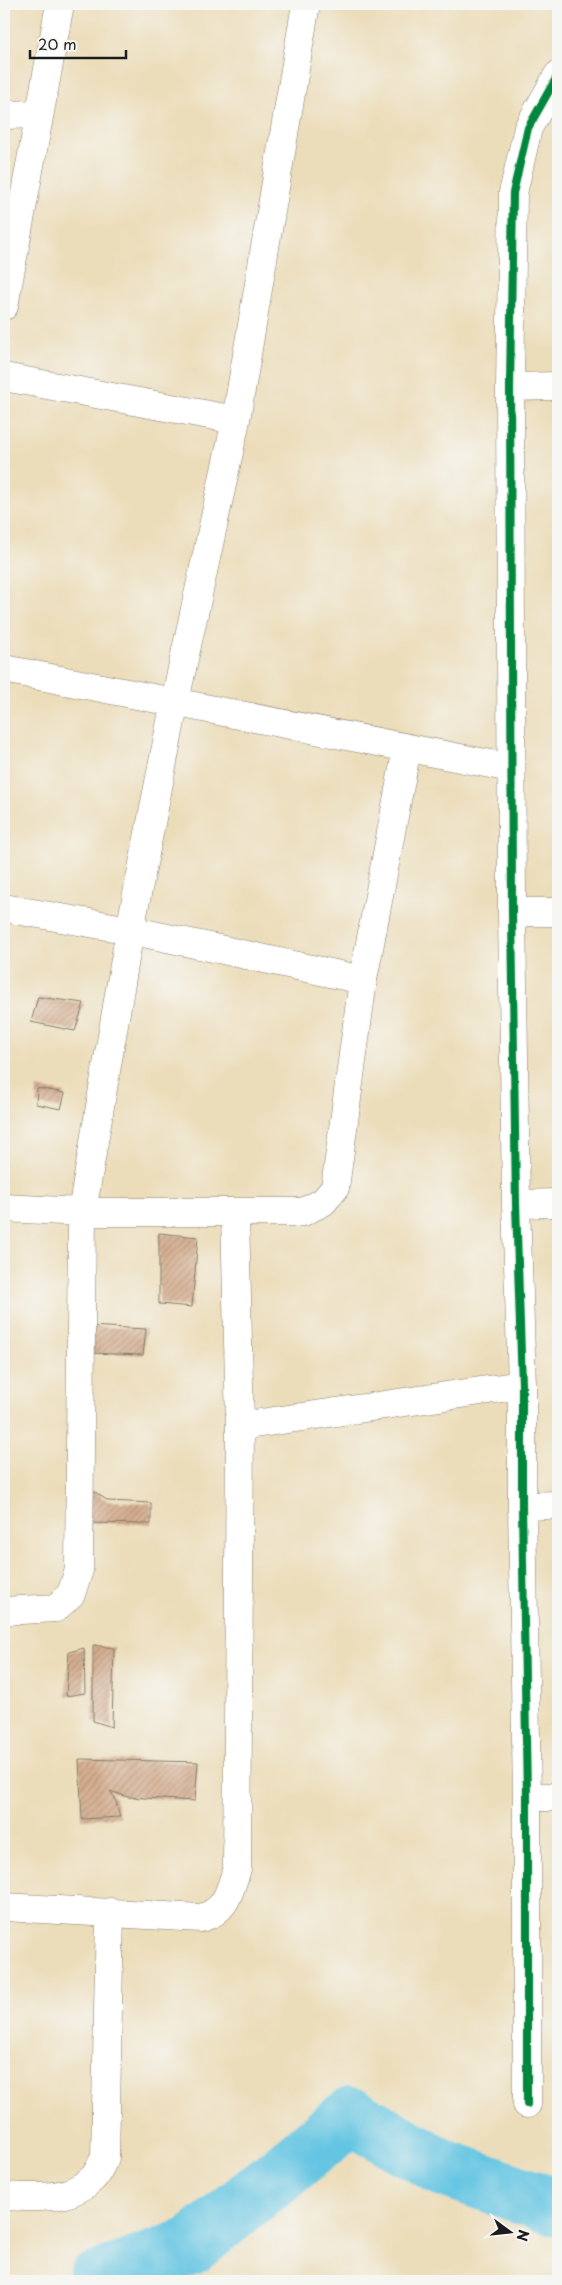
<svg xmlns="http://www.w3.org/2000/svg" width="562" height="2285" font-family="'Playpen Sans',sans-serif">
<defs>
<pattern id="building-hatch" width="6" height="6" patternUnits="userSpaceOnUse" patternTransform="scale(1.25)"><rect width="6" height="6" fill="#d2a887"/><path d="M-1 1l2-2M0 6l6-6M5 7l2-2" fill="none" stroke="#aa886e"/></pattern>
</defs>
<rect width="100%" height="100%" fill="#f6f6f2"/>
<filter id="ink" filterUnits="userSpaceOnUse"><feTurbulence type="fractalNoise" baseFrequency=".02" numOctaves="2"/><feDisplacementMap in="SourceGraphic" scale="10" xChannelSelector="R" yChannelSelector="G"/><feConvolveMatrix kernelMatrix="1 2 1 2 8 2 1 2 1" color-interpolation-filters="sRGB"/></filter>
<filter id="wash" filterUnits="userSpaceOnUse"><feTurbulence type="fractalNoise" baseFrequency=".0096" numOctaves="4" result="noise"/><feDisplacementMap in="SourceGraphic" scale="20" xChannelSelector="R" yChannelSelector="G"/><feGaussianBlur stdDeviation="1.12" result="paint"/><feColorMatrix in="noise" values="0 0 0 0 0 0 0 0 0 0 0 0 0 0 0 0 0 1.4 0 .05"/><feComposite in="paint" operator="in"/></filter>
<g filter="url(#wash)">
<rect width="100%" height="100%" fill="#ecddba"/>
<g fill="none" stroke-linecap="round" stroke-linejoin="round">
<path stroke="#63c5e2" stroke-width="58" d="M96,2281L193,2245L351,2116L444,2168L558,2208"/>
</g>
<g id="blocks">
<path fill="url(#building-hatch)" d="M38,997L84,1003L75,1031L31,1022Z
M37,1088L65,1093L61,1109L36,1104Z
M159,1233L198,1237L192,1307L159,1304Z
M87,1326L146,1329L143,1355L89,1353Z
M84,1489L95,1492L108,1501L151,1503V1524L85,1523Z
M93,1645L114,1648L112,1727L93,1721Z
M84,1648L85,1693L66,1696L69,1652Z
M79,1759L198,1762L195,1801L128,1797L110,1791L115,1798L120,1817L82,1819Z"/>
</g>
</g>
<g filter="url(#ink)">
<use href="#blocks" fill-opacity="0" stroke="#847c6b" stroke-width="1"/>
<g fill="none" stroke-linecap="round" stroke-linejoin="round">
<defs>
<path id="minor" d="M4,115L39,114
M4,306L60,4
M4,377L236,420
M510,387L558,386
M4,669L511,768
M4,908L130,930L363,980
M512,912H558
M516,1204L558,1203
M4,1208L82,1212H303L323,1202L335,1188L363,980L407,748
M240,1426L522,1385
M522,1506L558,1505
M4,1611L56,1608L71,1594L79,1570L82,1212L130,930L175,701L236,420L306,4
M527,1797H558
M4,1907L201,1918C227,1911 229,1892 237,1869L240,1426L235,1213
M527,2104V1797L522,1506V1385L516,1204L512,912L510,387L513,193L528,128L558,75
M4,2196C34,2197 69,2202 93,2178C98,2173 101,2164 105,2158L110,1912"/>
</defs>
<use href="#minor" stroke="#847c6b" stroke-width="29"/>
<use href="#minor" stroke="#fff" stroke-width="28"/>
<defs>
<path id="cycleway" d="M527,2104V1797L522,1506V1385L516,1204L512,912L510,387L513,193L528,128L558,75"/>
</defs>
<use href="#cycleway" stroke="#f6f6f2" stroke-width="11"/>
<use href="#cycleway" stroke="#00873e" stroke-width="8"/>
</g>
</g>
<rect width="562" height="2285" fill="none" stroke="#f6f6f2" stroke-width="20"/>
<g transform="translate(510 2232) rotate(105)" stroke="#f6f6f2" stroke-width="4" paint-order="stroke">
<path d="M0-4L9 19L0 12L-9 19Z" fill="#1c1c1c"/>
<text y="-8" font-size="14" font-weight="bold" text-anchor="middle" fill="#1c1c1c">N</text>
</g>
<path d="M30 50v8h96v-8" fill="none" stroke="#1c1c1c" stroke-width="2.5"/>
<text x="38" y="50" font-size="15" fill="#1c1c1c" stroke="#f6f6f2" stroke-width="4" paint-order="stroke">20 m</text>
</svg>
